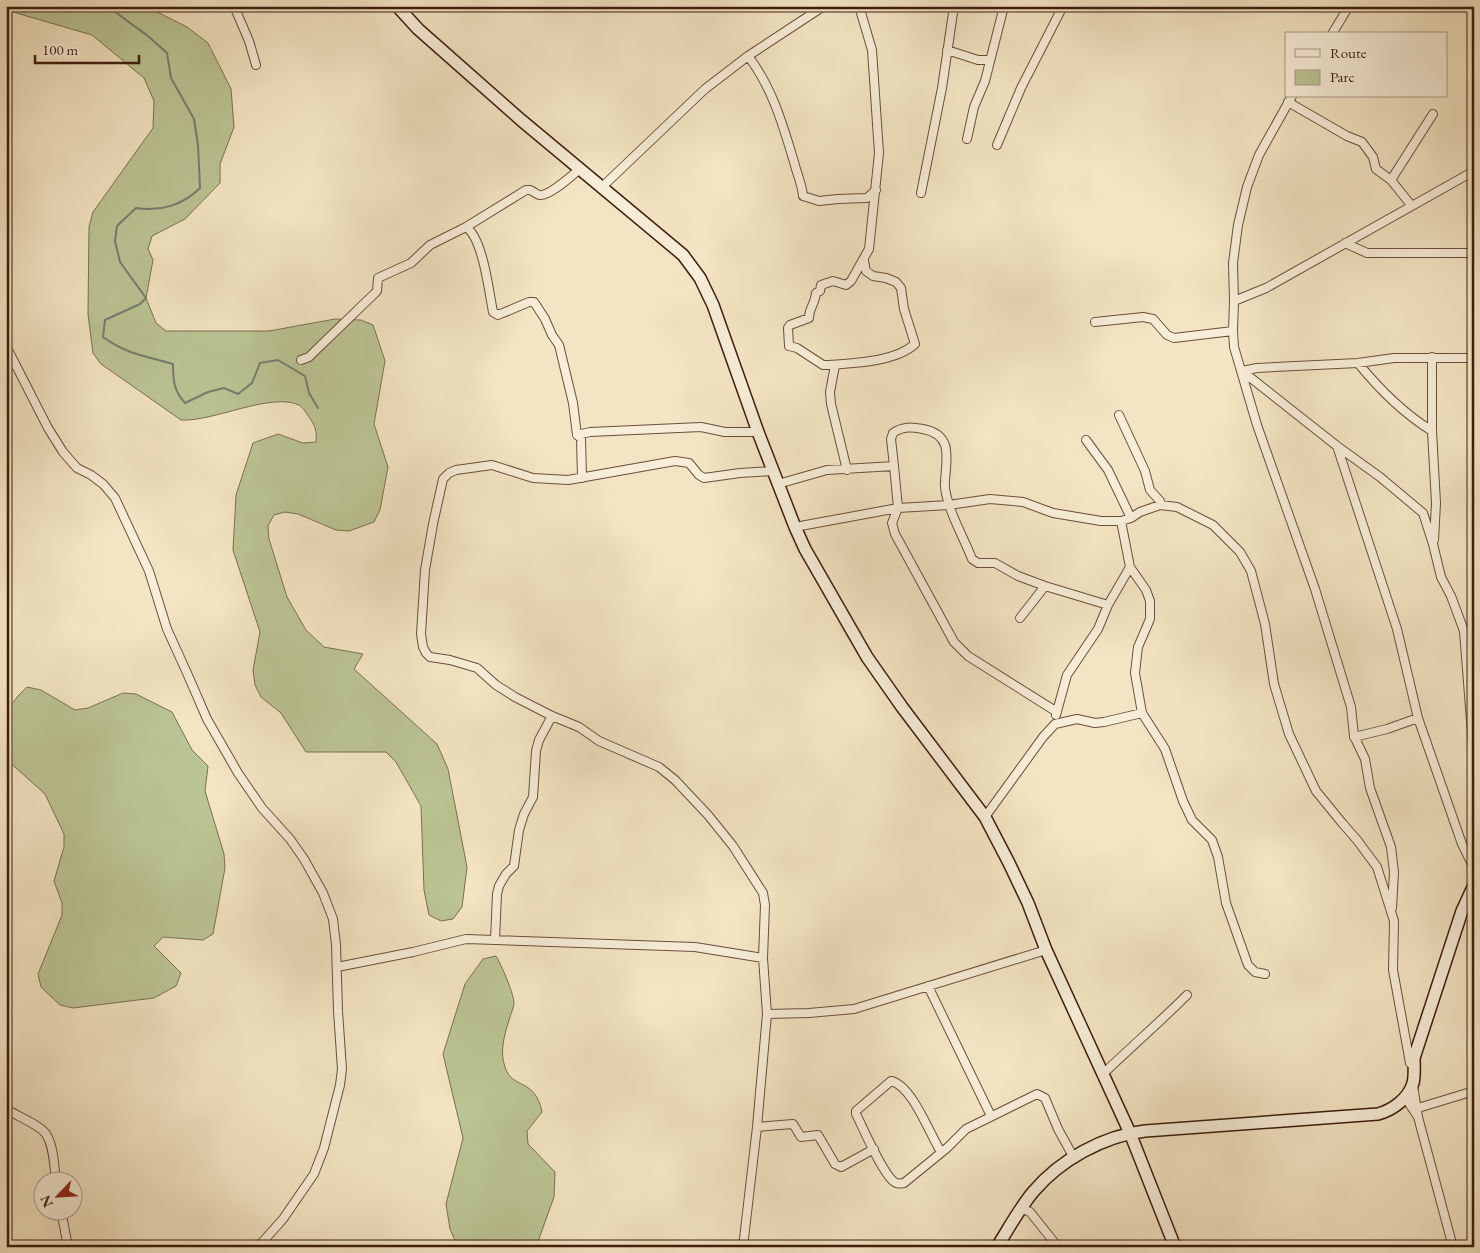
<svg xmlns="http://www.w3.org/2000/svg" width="1480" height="1253" font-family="'EB Garamond',serif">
<rect width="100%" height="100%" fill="#f3e4c3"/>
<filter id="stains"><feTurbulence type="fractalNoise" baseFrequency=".004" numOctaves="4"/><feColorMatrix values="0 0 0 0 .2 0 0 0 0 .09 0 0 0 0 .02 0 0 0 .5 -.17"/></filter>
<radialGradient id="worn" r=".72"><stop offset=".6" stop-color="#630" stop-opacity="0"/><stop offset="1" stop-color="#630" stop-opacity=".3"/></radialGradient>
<path fill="#bbc494" stroke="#7c7050" d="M6,6H145L187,27L208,43L231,89L234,127L220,164V183L185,219L152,236L148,249L153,260L146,298L156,323L166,331H269L335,319L361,320L373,325L385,361L374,424L388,467L380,510L374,522L349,531L336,530L298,514L285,512L274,515L268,526L269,539L287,597L306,630L324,647L363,654L354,669L437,744L448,769L467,867L462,907L453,919L441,921L429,915L424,890L421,806L396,762L386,752H306L281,713L261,697L255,685L253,670L260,632L233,550L236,495L253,443L278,434L303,443L316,442C317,431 315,425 309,417C306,413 303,407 299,405C271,392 213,422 181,420L101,364L93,353L88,314L89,227L93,212L153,128L154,101L144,78L92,35L6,10Z
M27,687L41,690L75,710L88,708L123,693L136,694L172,712L192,750L208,766L205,791L224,854L225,868L213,934L203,940L163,937L154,946L181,973L176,986L154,998L73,1008L60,1005L41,987L38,974L62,915V903L54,881L64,847V834L45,794L6,759V712L18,696Z
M496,956C501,964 514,994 514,1003C514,1007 511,1013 510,1017C505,1033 499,1051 505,1067C512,1090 535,1077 542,1112L527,1131L528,1144L555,1172L554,1197L536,1247H458L450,1229L446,1204L463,1138L443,1054L465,984L483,959Z"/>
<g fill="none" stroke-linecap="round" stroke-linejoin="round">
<path stroke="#767e6f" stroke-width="2" d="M107,6L148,36L167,53L171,78L194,119L198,145L200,188C183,205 160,212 136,208L117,226L115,241L120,262L146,298L140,304L105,320L103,337C126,354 146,356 173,364C173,381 174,391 185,403L208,392L224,388L238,394L252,383L260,363L278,360L305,376L309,393L318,408"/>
<defs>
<path id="street" d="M234,6L249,41L256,65
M859,6L872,50L879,153L869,249L851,281L846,285L833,281L821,285L820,291L816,293C815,305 809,307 809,318L790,325L788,328L789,346L797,348L823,365H829C855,363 895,362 915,344L904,309L901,288L896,282L886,278L873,276L866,271L864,261
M1332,34L1349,6
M947,50L978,60H989
M748,56C772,87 783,125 794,162C797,174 802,184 803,196L819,201L838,199L867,198L876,190
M1292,96L1259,155L1247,187L1238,225L1233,263L1234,301L1233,331L1234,347L1257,425L1315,589L1351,707L1354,736L1365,759L1370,788L1391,847L1394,872L1392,908
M1288,102L1347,136L1362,142L1373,157L1376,169L1391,180L1411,205
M967,139L974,107L985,81L1004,6
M997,145L1021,88L1063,6
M1391,180L1433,114
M602,187L705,89L748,56L824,6
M921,193L942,88L954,6
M466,227C483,238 489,292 493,312L498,315L529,302H534L545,319L552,335L559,345L573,403L577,435L590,432L701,427L725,432H758
M1345,243L1367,253H1474
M1234,301L1266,288L1474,171
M1095,322L1143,317L1153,319L1167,335L1174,338L1233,331
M6,346L48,428L63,452L77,468L91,475L103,484L115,498L149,571L167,629L187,673L207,719L238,773L262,808L290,839L304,859L323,893L333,919L336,945L338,1011L342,1069L340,1085L324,1148L314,1174L283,1219L258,1247
M1432,357V431L1436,503L1434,540
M301,360L309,357L315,351L372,296L377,291L378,278L411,263L430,245L466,227L526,190H530C533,191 537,195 540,195C550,196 572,175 580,169
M1358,363C1379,389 1403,413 1432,431
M835,365L830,392L831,404L847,470
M1242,371L1337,446L1380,477L1423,513L1433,544L1441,577L1451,596L1464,631L1474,759
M1242,371L1257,368L1358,363L1394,358H1474
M1119,415L1145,471L1150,490L1160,501V505
M577,435L581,438L582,478
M1086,440L1108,470L1131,518
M1337,446L1397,629L1418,718L1462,844L1474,868
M894,466L891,439L893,433C903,426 912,427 923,429C954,435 946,459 945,482C944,489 947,498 949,505C955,523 965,541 972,559L978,563H995L1018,576L1045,586
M778,484L827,470L894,466L898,508L892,523L895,534L954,642L968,656L1057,712
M1121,521L1130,567L1146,590L1150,601V619L1138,647L1135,673L1142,713L1165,749L1183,801L1192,820L1212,840L1218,857L1226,903L1248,965L1255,972L1265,974
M795,527L898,508L949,505L990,499L1023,502L1053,513L1101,521H1121L1131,518L1140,512L1160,505L1177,507L1213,525L1240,552L1251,571L1265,624L1274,684L1289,734L1316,791L1343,824L1357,840L1377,867L1394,921L1393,970L1410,1063
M1020,618L1045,586L1108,605
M1056,715L1067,675L1098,629L1108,605L1130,567
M1354,737L1387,729L1418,718
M985,817L1043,737L1055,724L1077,719L1095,723L1104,722L1142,713
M495,940L497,894L499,886L506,874L514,866L519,830L524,814L533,797L536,751L539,740L552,716
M337,967L413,952L466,939L695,947L763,958
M928,986L991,1116
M767,1014L763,958L765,905L763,893L733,846L708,815L675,780L659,767L599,741L579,727L552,716L515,697L496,685L477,668L450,660L430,657L426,653L423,647L421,634L425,570L433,524L443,479L449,473L456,470L492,465L533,478L568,480L675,461L689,463L699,475L704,478L740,473L773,471
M1103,1074C1131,1047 1160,1022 1187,995
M1413,1085L1418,1117L1453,1247
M1405,1097L1418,1117
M1418,1108L1474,1091
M6,1109C17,1116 40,1125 46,1134C54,1146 54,1167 56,1180
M757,1127L793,1124L801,1137L818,1135L835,1164L841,1167L874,1149
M941,1152C930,1135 912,1085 891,1081L856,1111V1114C864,1130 881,1170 893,1181C896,1184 899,1184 904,1183L947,1148L966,1129L1037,1094L1045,1098L1058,1129L1074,1158
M1021,1208L1030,1212L1058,1247
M61,1210L68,1247
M743,1247L757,1127L767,1014L809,1013L854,1009L1046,950"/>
<path id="secondary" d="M397,6L418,29L521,120L683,255L700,278L713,305L758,432L795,527L805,549L867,657L902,707L985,817L1009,863L1028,903L1046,950L1130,1133L1175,1247
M997,1247C1009,1228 1019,1209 1033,1192C1060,1160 1103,1136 1145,1131L1378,1114C1393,1110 1409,1098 1413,1083C1415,1076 1414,1066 1414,1058L1462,911L1474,885"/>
</defs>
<use href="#street" stroke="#6b4f3a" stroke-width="10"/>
<use href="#secondary" stroke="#3e1d0d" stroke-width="14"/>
<use href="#street" stroke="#f7edd8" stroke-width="8"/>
<use href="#secondary" stroke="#f7edd8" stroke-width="11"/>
</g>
<rect width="1480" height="1253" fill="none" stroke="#f3e4c3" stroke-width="25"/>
<rect x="8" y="8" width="1465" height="1238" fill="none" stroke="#3e1d0d" stroke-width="2.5"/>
<rect x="12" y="12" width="1455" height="1228" fill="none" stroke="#3e1d0d"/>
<rect x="1285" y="32" width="162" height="65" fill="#f7edd8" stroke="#ad9a87"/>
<rect x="1295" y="49" width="25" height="8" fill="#f7edd8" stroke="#ad9a87"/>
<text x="1330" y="58" font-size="15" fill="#3e1d0d">Route</text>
<rect x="1295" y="70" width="25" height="15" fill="#bbc494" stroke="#ad9a87"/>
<text x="1330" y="82" font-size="15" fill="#3e1d0d">Parc</text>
<g transform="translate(58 1196) rotate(245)"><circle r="24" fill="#f7edd8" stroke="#ad9a87"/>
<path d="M0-4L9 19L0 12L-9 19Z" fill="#8f2418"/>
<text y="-8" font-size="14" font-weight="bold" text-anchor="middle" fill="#3e1d0d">N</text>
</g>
<path d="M35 55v8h104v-8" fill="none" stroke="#3e1d0d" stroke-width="2.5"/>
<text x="42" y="55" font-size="15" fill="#3e1d0d" stroke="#f7edd8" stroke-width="4" paint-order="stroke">100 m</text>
<rect width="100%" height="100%" filter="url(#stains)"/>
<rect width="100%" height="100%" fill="url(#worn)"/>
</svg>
